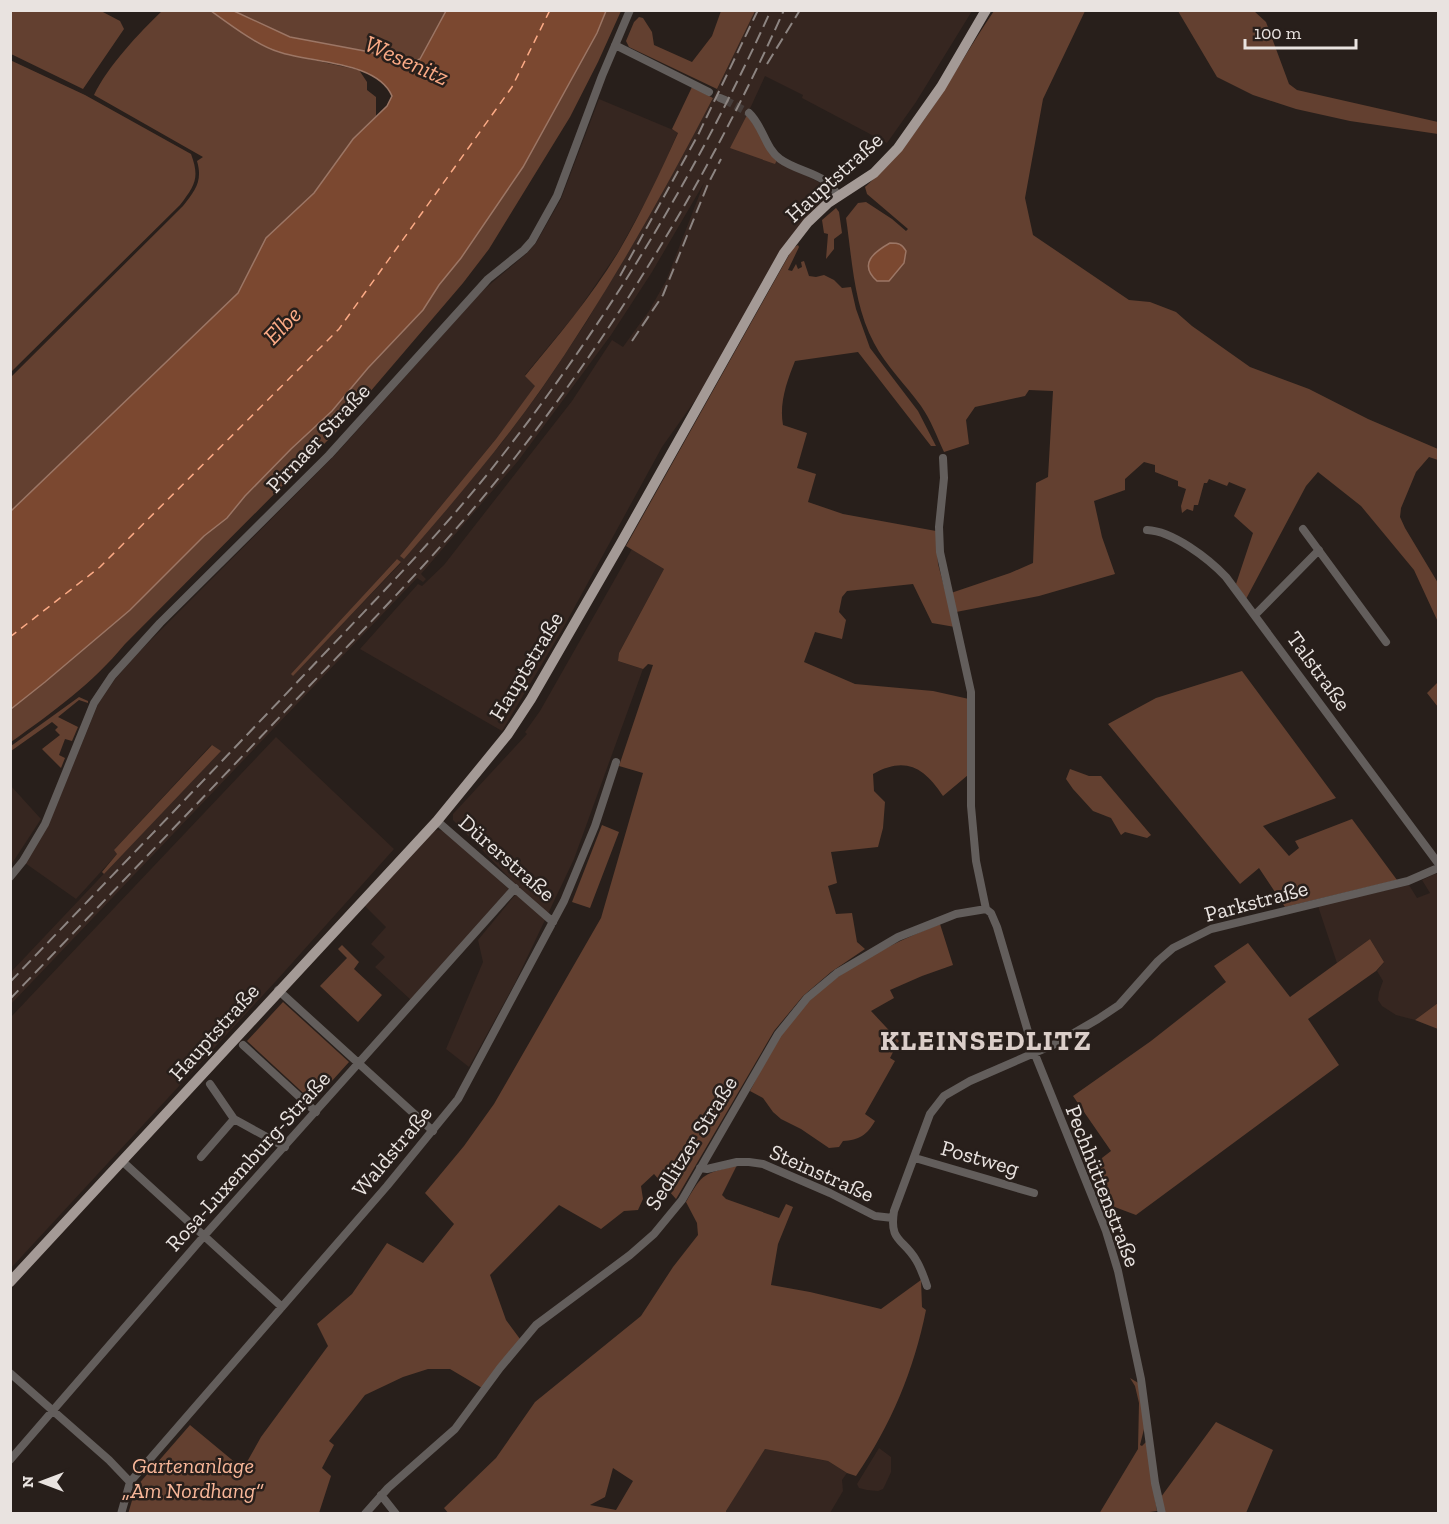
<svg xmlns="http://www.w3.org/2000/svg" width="1449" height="1524" font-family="'Zilla Slab',serif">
<rect width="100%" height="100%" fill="#281f1b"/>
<path fill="#362620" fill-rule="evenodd" d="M755,11H972L916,102L887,143L802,98L803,95L765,76L747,115L784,164L826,186L828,192L827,199L813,212L706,385L662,447L561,632L502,731L360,649L418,584L422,586L444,565L572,401L612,340L623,347L649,311L666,281L704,183L652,272L611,335L518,461L421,574L426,579L423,582L417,578L11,1004V972L220,751L211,745L114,850L118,853L76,899L25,863L48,826L98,704L115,679L138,653L336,454L481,292L526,254L536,243L561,199L599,99L678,132L656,183L618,252L577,312L525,375L536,386L496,439L401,555L500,445L541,390L587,321L711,102ZM397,559L401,563L292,676V674Z
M632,549L664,569L619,653L618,661L643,669L574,859L515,983L469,1067L446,1049L483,962L478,940L520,889L453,820V814L527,734L525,732L540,711Z
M276,737L394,849L276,981L11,1268V1017Z
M11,786L41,819L11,865Z
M438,830L444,831L509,889L411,1000L375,967L385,957L371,944L386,927L364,905L431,832Z
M1435,874H1438V1003L1415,1020L1396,1015L1382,1006L1378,1000L1379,992L1383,981L1377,971L1384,962L1370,939L1337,963L1318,906L1409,885L1417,898L1430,893L1422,880Z
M879,1448L891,1457V1472L886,1483L883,1489L878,1491L867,1490L859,1488L857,1484Z
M765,1449L828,1461L847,1473L842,1480L843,1491L830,1513L726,1514V1511L746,1477Z"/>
<path fill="#634030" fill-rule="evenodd" d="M10,11H101L120,21L124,29L83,89L11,54Z
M162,11H211L236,28L277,52L359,70L367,82V90L376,97V116L353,139L314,193L266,238L238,293L11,511V377L183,206C195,191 203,181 197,161L203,157L94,95C108,66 139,33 162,11Z
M234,11H446L420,59L407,64L370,52L290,37Z
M606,11H621L598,62L570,117L489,249L463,283L334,434L125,644C92,684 53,712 11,742V709L45,682L130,610L204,536L227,518L245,496L291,449L332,411L368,368L423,310L439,285L461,258L523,167L597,33Z
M721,11H755L717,89L629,47L626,41L634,22L639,17L643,18L652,32L654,45L692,62L712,36Z
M994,11H1085L1043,99L1025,198L1033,235L1129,300L1150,302L1176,312L1192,326L1250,367L1309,389L1368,419L1438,449V460L1429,457L1416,472L1401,508L1400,517L1405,528L1438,583V622L1414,570L1361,506L1318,472L1306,486L1246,599L1236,584L1253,533L1234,516L1246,489L1229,482L1227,486L1209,479L1207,483H1204L1198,505H1194L1193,511L1187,509L1182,513L1181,506L1186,489L1178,486V481L1155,472V465L1144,462L1125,479V490L1094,501L1102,537L1115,574L1039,596L956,612L951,593L1010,573L1033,563L1036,483L1048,477L1053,391L1029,390L1025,396L975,407L966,420L969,444L944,452C937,437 931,420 921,406C906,385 886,366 874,343C854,306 852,259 846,218L858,203L866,202L892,219L906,231L908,229L867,194L865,187C922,138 953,71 994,11Z
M1178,11H1254L1266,22L1289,84L1297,90L1438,122V134L1350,121L1296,109L1253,95L1217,77Z
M10,60L85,95L191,154C200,178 195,185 180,205L11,372Z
M692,87L713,98C661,198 606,296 542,388C500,448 452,504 404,559L400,556L496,439L535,386L525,376C558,336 592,296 619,251C641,213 660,173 678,133L672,129Z
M747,115L777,160L775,164L730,148Z
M836,208L839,212L842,233L834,239V249L826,259L828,234L824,233L822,220Z
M798,245L799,247L788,270L792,271L796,264L798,269L802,267L801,262L804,261L809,276L816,277L824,275L834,280L842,288L851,287L856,309L870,348L918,411L936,446H931L858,352L795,361C787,381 779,403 783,425L807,433L797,468L816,474L808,502L843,514L936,531L938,564L955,627L932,623L913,584L847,591L842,597L839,612L846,620L842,639L815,632L804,662L855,684L933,691L969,699L968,775L943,796C924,767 905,756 873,774L874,791L885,802L883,828L878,847L831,852L837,883L828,886L836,914L852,913L857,942L865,949L831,972L803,996L774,1031L676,1199L654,1174L641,1186L643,1199L638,1210L624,1211L601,1229L559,1205L490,1275L506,1320L520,1339L482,1388L450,1369H428L403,1377L365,1395L329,1441L334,1445L322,1468L331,1476L319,1513L128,1514L136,1487L190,1425L243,1469L261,1437L328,1346L317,1324L352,1294L387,1243L423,1263L454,1224L425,1193L464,1146L494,1104L601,918L643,773L619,766L653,665L648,664L643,669L618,661L619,653L664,569L626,546L793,248Z
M397,559L401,562L293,676L291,674Z
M1242,671L1336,798L1263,826L1289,856L1299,848L1295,841L1352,819L1397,880L1285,907L1259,868L1240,884L1108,724L1156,698Z
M1438,682V707L1427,693Z
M79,697L88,701V703L79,700L58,717L78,727L72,741L65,739L59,755L65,758L61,768L42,749L60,735L55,730L58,727L52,722L11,751V746Z
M212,745L221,751L104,874L102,872L117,854L114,850Z
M1070,769L1089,776H1101L1151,835L1147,838L1125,832L1121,835L1111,818L1093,811L1073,789L1066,779Z
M602,825L619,832L590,908L572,902Z
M940,924L953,965L922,976L890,990L894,998L871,1011L899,1041L890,1051L893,1052L890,1058L895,1061L865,1114L875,1121C867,1135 859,1140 843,1141L839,1147L829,1148L801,1129L781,1119L773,1112L763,1098L750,1091C760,1072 769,1053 781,1035C818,979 880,948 940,924Z
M1370,939L1384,962L1376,971L1308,1019L1339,1065L1136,1215L1104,1203L1089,1168L1111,1151L1073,1096L1151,1041L1226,982L1214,966L1248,943L1290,997Z
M342,945L359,962L354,969L382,995L358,1022L320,986L347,958L338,949Z
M283,1002L349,1062L313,1102L247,1041Z
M1438,1003V1029L1415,1020Z
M737,1165L722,1195L726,1199L779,1218L786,1204L793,1207L778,1244L771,1285L810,1292L881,1309L921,1280L922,1307L926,1310C914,1370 891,1425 856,1476L847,1473L828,1461L765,1449L726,1511V1513L449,1514L444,1508L496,1458L535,1402L641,1316L673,1267L698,1235L697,1223L686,1202C704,1171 703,1175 737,1165ZM613,1468L633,1481L616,1510L590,1505L605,1497Z
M1130,1378L1140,1384L1145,1425L1140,1445L1142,1446L1146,1442L1157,1511L1142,1513L1099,1514L1138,1449L1139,1403L1135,1386Z
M1216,1422L1273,1450L1246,1513H1165L1161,1497Z"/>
<path fill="#7b4830" stroke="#9c7665" stroke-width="1.5" d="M211,11H234L290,37L370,52L407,64L420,59L446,11H606L597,33L523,167L461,258L439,285L423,310L368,368L332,411L291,449L245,496L227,518L204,536L130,610L45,682L11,709V511L238,293L266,238L314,193L353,139L387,106L392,96C377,61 311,63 279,52C258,46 229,24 211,11Z
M890,243C899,243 902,244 906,251L904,263L889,281H877C858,264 874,252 890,243Z"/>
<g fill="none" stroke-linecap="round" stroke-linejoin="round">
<path stroke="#fcab86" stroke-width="1.5" stroke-dasharray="8 6" stroke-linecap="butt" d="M10,637L100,567L339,329L512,87L550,10"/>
<path stroke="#453c39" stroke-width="8" stroke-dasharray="8 4" stroke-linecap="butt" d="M725,100L749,113"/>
<path stroke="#635e5c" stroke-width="8" d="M615,45L709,92
M720,98L725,100
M749,113C763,126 765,148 780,159C799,173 829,173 838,197
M943,458L944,478L939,527L940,552L971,692V806L976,861L986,909
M1303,529L1386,642
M1147,530C1173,531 1209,559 1226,577L1438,863
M1255,615L1319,550
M437,821L553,922
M10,877L23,861L45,824L94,703L112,676L160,623L329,455L488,279L524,250L532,241L557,196L602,76L630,10
M278,990L433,1131
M243,1045L316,1112
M210,1084L234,1119L285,1147
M201,1157L234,1119
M915,1158L1034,1193
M122,1161L282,1307
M700,1168L707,1169L737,1162H749L763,1164L830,1193L875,1216L893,1218
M927,1286C924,1277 921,1268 916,1260C903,1238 889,1242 894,1211L930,1114L944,1096L970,1081L1055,1044L1098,1019L1119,1005L1158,961L1173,948L1211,929L1408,881L1438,868
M10,1373L109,1460L130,1482
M10,1460L204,1236L515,888
M381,1495L396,1514
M121,1514L130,1482L387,1186L458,1099L564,901L595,826L616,762
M365,1514L388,1488L455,1429L500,1368L536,1325L630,1255L654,1234L682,1200L778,1034L807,998L837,973L898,937L956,914L986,909L991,913L997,927L1034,1052L1106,1231L1118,1271L1141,1379L1155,1483L1162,1514"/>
<path stroke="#a49a96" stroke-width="10" d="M10,1282L437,821L508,734L531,699L621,543L784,253L808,222L828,203L874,173L898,148L941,87L986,10"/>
<path stroke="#8d8582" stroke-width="2" stroke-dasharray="12 6" stroke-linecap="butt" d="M767,64L800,10
M620,276L698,135L758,10
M632,341L663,295L708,184L721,159
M10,982C108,880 206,778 304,675C374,601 446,529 508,448C613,312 700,167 771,10
M10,999C104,901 198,803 291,705C369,624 448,544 517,455C623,318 713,169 784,10"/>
</g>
<g text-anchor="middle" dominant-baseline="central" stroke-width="5" stroke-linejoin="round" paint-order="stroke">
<g font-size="22" fill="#e9e3e0" stroke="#281f1b">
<text transform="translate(834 177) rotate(-42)">Hauptstraße</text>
<text transform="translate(318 438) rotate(-47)">Pirnaer Straße</text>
<text transform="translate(526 666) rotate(-59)">Hauptstraße</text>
<text transform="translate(1319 671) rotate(54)">Talstraße</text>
<text transform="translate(507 858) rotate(41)">Dürerstraße</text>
<text transform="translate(1256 901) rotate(-15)">Parkstraße</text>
<text transform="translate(214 1032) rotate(-48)">Hauptstraße</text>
<text transform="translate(691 1143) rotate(-58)">Sedlitzer Straße</text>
<text transform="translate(392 1151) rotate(-50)">Waldstraße</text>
<text transform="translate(980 1158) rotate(16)">Postweg</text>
<text transform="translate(248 1161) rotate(-48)">Rosa-Luxemburg-Straße</text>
<text transform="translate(822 1173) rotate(24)">Steinstraße</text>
<text transform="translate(1103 1186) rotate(69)">Pechhüttenstraße</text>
</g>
<g font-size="22" font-style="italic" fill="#f9b799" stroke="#281f1b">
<text x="193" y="1465">Gartenanlage<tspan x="193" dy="25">„Am Nordhang“</tspan></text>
</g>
<g font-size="24" font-style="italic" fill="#fcab86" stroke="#281f1b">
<text transform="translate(407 60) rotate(24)">Wesenitz</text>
<text transform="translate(282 325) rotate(-46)">Elbe</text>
</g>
<g font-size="28" font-weight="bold" letter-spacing="1.5" fill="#dbcec9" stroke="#281f1b">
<text x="986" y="1040">KLEINSEDLITZ</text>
</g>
</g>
<rect width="1449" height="1524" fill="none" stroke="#e9e3e0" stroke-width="24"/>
<g transform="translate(42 1482) rotate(270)" stroke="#281f1b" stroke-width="4.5" paint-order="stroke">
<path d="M0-4.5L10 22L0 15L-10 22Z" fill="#e9e3e0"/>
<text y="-9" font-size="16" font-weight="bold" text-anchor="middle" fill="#e9e3e0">N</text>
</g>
<path d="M1245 39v9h111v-9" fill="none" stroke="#e9e3e0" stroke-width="3"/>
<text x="1254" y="39" font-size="18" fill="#e9e3e0" stroke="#281f1b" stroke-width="4.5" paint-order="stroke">100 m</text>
</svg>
